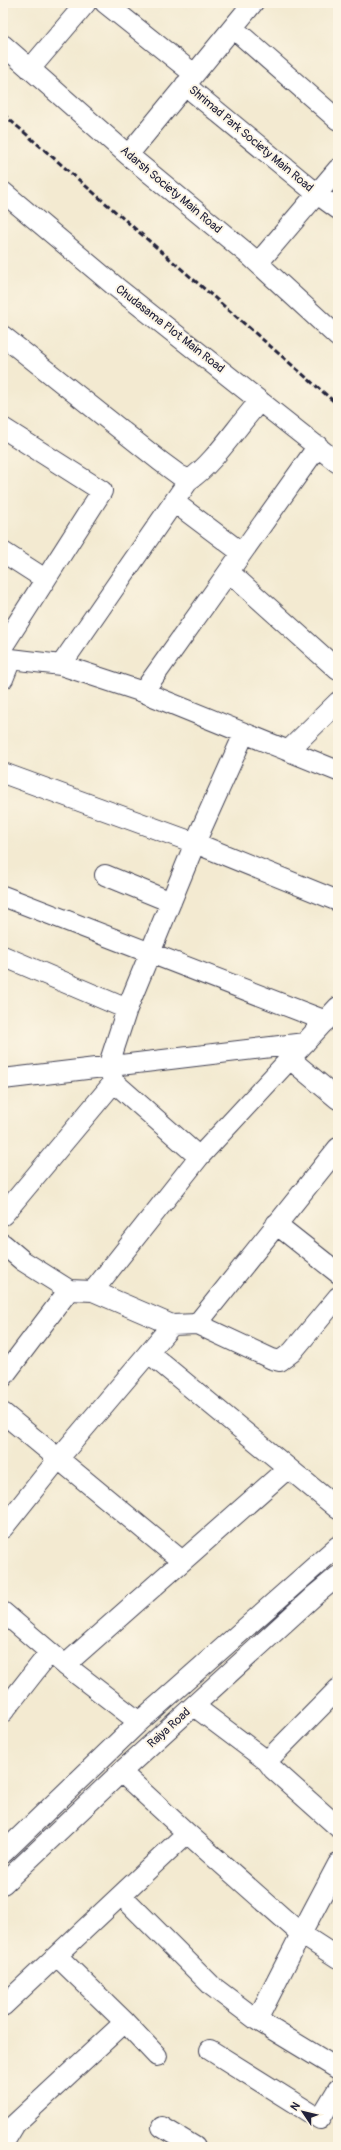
<svg xmlns="http://www.w3.org/2000/svg" width="341" height="2150" font-family="Pangolin,sans-serif">
<rect width="100%" height="100%" fill="#fcf5e5"/>
<filter id="ink" filterUnits="userSpaceOnUse"><feTurbulence type="fractalNoise" baseFrequency=".025" numOctaves="2"/><feDisplacementMap in="SourceGraphic" scale="8" xChannelSelector="R" yChannelSelector="G"/><feConvolveMatrix kernelMatrix="1 2 1 2 8 2 1 2 1" color-interpolation-filters="sRGB"/></filter>
<filter id="wash" filterUnits="userSpaceOnUse"><feTurbulence type="fractalNoise" baseFrequency=".012" numOctaves="4" result="noise"/><feDisplacementMap in="SourceGraphic" scale="16" xChannelSelector="R" yChannelSelector="G"/><feGaussianBlur stdDeviation="0.9" result="paint"/><feColorMatrix in="noise" values="0 0 0 0 0 0 0 0 0 0 0 0 0 0 0 0 0 1.4 0 .05"/><feComposite in="paint" operator="in"/></filter>
<g filter="url(#wash)">
<rect width="100%" height="100%" fill="#f3ead1"/>
</g>
<g filter="url(#ink)">
<g fill="none" stroke-linecap="round" stroke-linejoin="round">
<defs>
<path id="minor" d="M105,3L194,74
M233,28L338,120
M3,45L128,155L249,255L338,337
M30,69L86,3
M185,85L316,193L338,209
M128,155L253,3
M3,192L116,287L338,463
M258,263L338,169
M3,336L160,461L179,475L189,480C214,464 239,423 260,401
M3,428L102,491L3,646
M189,480L61,665L143,692L318,446
M174,502L242,553
M3,552L45,579
M229,572L338,670
M3,679L11,659L61,665
M143,692L338,771
M288,751L338,702
M3,773L195,843L338,901
M105,875L171,902
M3,896L326,1021
M3,956L127,1009
M290,1059L338,1099
M3,1079L305,1043
M199,1157L114,1082L108,1067L127,1009L195,843L244,734
M3,1215L114,1082
M276,1224L338,1273
M3,1244L23,1261L69,1290L3,1377
M69,1290L93,1291L172,1325L197,1324L272,1359L280,1361L292,1352L338,1297
M93,1291L199,1157L338,1007
M197,1324L338,1148
M149,1353L338,1509
M3,1413L182,1561
M3,1528L59,1458L172,1325
M3,1612L65,1665L139,1722
M65,1665L288,1468
M194,1706L267,1761L273,1769L338,1827
M3,1712L50,1652
M267,1761L338,1689
M187,1833L301,1934L257,2020
M3,1853L139,1722L338,1546
M338,1864L301,1934L338,1958
M3,1884L121,1772L315,1595L338,1576
M122,1896L212,1986L257,2020L338,2069
M3,2006L187,1833L121,1772
M125,2022L157,2056
M210,2050L320,2119L338,2089
M162,2127L195,2147
M3,2144L15,2124L125,2022L57,1956"/>
</defs>
<use href="#minor" stroke="#414052" stroke-width="22"/>
<use href="#minor" stroke="#fff" stroke-width="20"/>
<path stroke="#22223b" stroke-width="3" stroke-dasharray="6 3" stroke-linecap="butt" d="M3,114L338,405"/>
</g>
</g>
<g text-anchor="middle" dominant-baseline="central" stroke-width="4" stroke-linejoin="round" paint-order="stroke">
<g font-size="12" fill="#22223b" stroke="#fcf5e5">
<text transform="translate(251 139) rotate(40)">Shrimad Park Society Main Road</text>
<text transform="translate(171 190) rotate(40)">Adarsh Society Main Road</text>
<text transform="translate(170 329) rotate(38)">Chudasama Plot Main Road</text>
<text transform="translate(169 1728) rotate(-42)">Raiya Road</text>
</g>
</g>
<rect width="341" height="2150" fill="none" stroke="#fcf5e5" stroke-width="16"/>
<g transform="translate(303 2112) rotate(305)" stroke="#fcf5e5" stroke-width="3" paint-order="stroke">
<path d="M0-3L7 15L0 10L-7 15Z" fill="#22223b"/>
<text y="-6" font-size="11" font-weight="bold" text-anchor="middle" fill="#22223b">N</text>
</g>
</svg>
